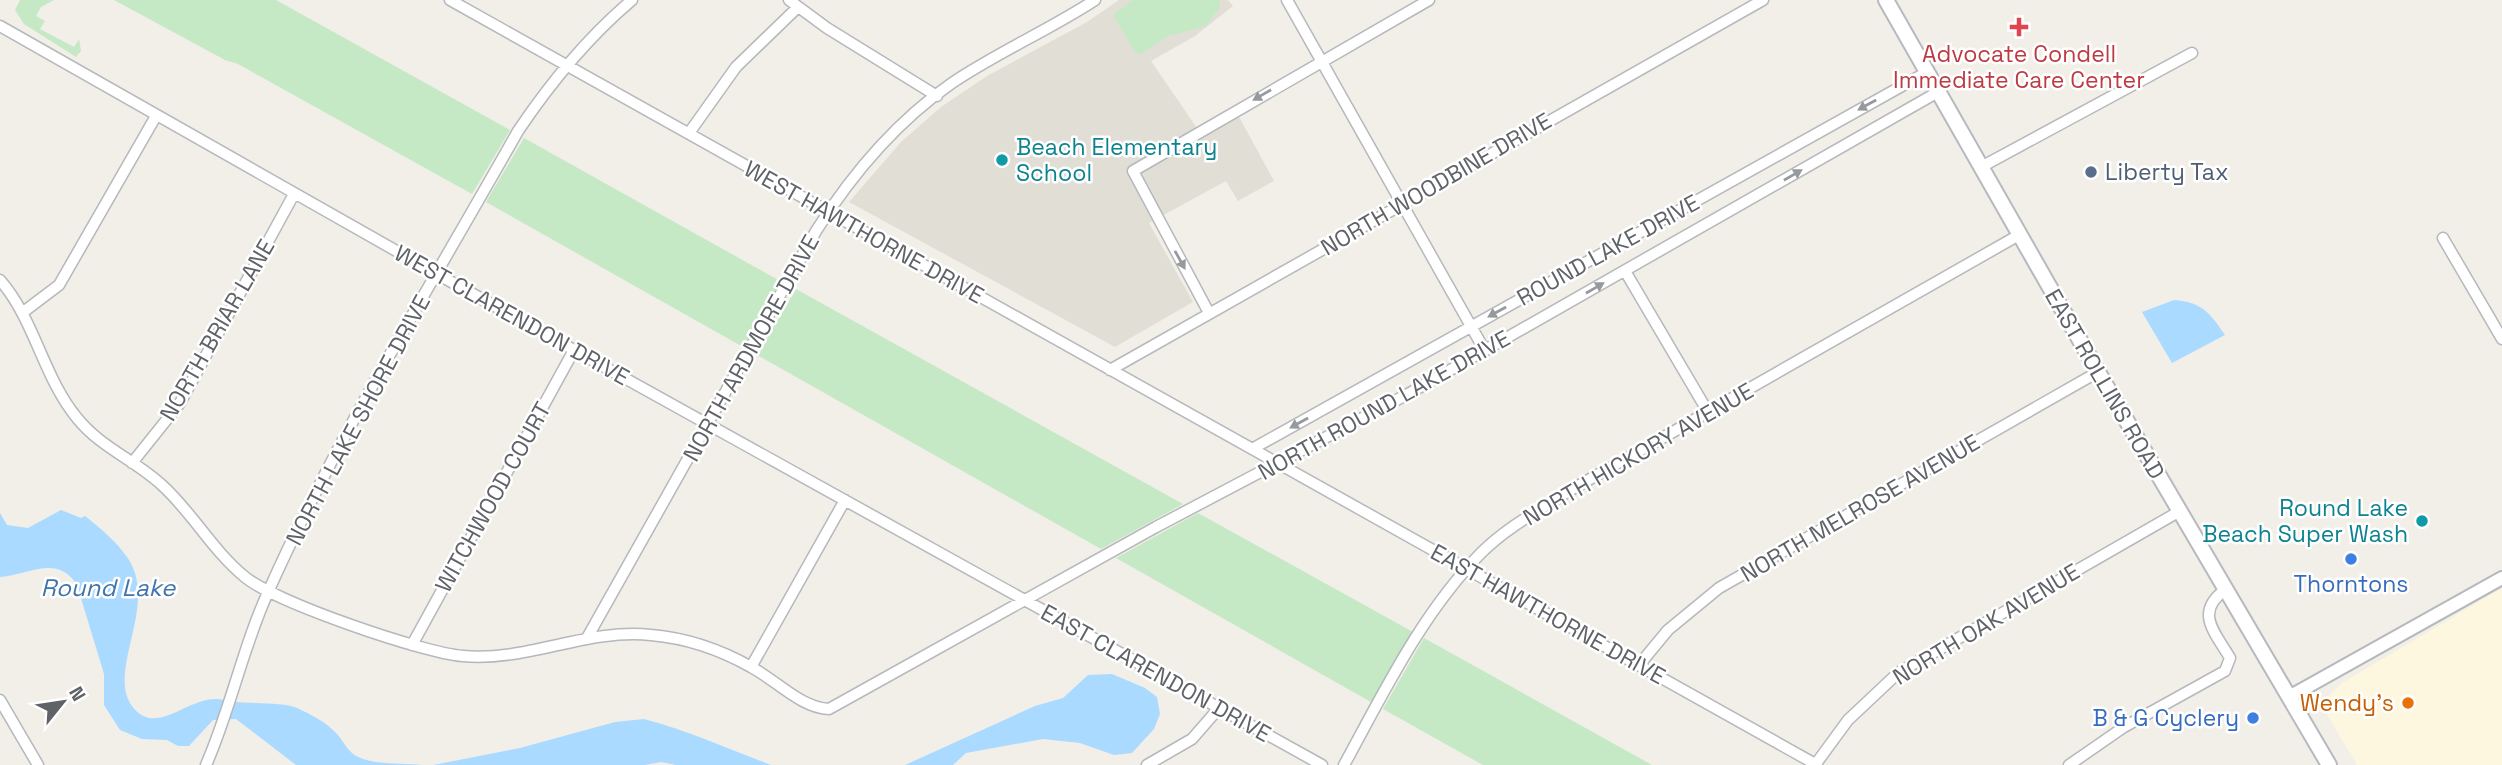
<svg xmlns="http://www.w3.org/2000/svg" width="2502" height="765" font-family="'Space Grotesk',sans-serif">
<rect width="100%" height="100%" fill="#f1efe8"/>
<path fill="#fef7e0" d="M2502,588V765H2357L2326,713V698L2342,683Z"/>
<path fill="#e1ded6" d="M1119,0H1228L1233,6L1195,36L1151,61L1201,134L1238,115L1274,181L1238,201L1226,181L1149,223L1193,302L1115,347L849,202L901,142L941,107L987,76L1087,22Z"/>
<path fill="#c5e8c5" d="M20,0H54L41,7L36,16L45,21L40,29L74,47L79,39L81,51L76,57L24,24L15,10Z
M114,0H276L510,130L472,194L238,64L225,60Z
M1133,0H1219L1220,7L1206,26L1168,36L1141,54L1135,52L1113,15Z
M524,138L780,281L743,347L486,202Z
M796,289L1183,504L1101,549L757,355Z
M1198,513L1413,632L1371,702L1116,558Z
M1424,638L1652,765H1483L1383,709Z"/>
<path fill="#aadaff" d="M2174,300C2202,302 2210,313 2225,335L2172,363L2142,312Z
M61,510L81,518L85,516C100,528 116,541 127,557C160,604 106,670 132,706C157,740 190,692 224,700C244,705 283,701 297,708C312,715 326,722 337,734C344,742 348,752 358,757C375,765 403,763 422,765H296L236,719L213,720L189,746H178L167,740L142,739L120,730L104,705V674L77,585C58,554 30,574 0,577V513L7,525L28,528Z
M1112,674L1145,688L1157,697L1160,714L1154,729L1132,753L1114,755L1080,743L1043,739L966,753L953,765H905L1035,706L1063,698L1088,675Z
M644,719C690,731 728,749 771,765H676L661,762L645,765H433L520,748L615,722Z"/>
<g fill="none" stroke-linecap="round" stroke-linejoin="round">
<defs>
<path id="minor" d="M450,0L1817,765
M789,0L827,28L937,96
M1287,0L1485,351
M0,26L437,274L1322,765
M689,133L736,67L798,7
M1981,167L2192,53
M2443,238L2502,339
M1625,271L1708,412
M0,280C35,320 43,377 77,418C101,448 137,461 164,487C193,514 214,552 245,577C275,602 423,653 463,656C527,662 587,628 651,635C686,638 721,650 751,667C776,680 801,708 829,709L1156,527L1408,394L1938,92
M22,313L59,285L156,116
M1209,313L1133,171L1429,0
M1110,370L1763,0
M1252,449L1927,72
M132,463L180,403L294,194
M587,638L816,231C852,174 896,122 952,83C998,52 1049,30 1095,0
M412,645L574,350
M1639,665L1668,630L1719,588L2098,372
M751,667L845,500
M0,700L38,765
M206,765C231,708 243,646 269,590C340,431 433,282 518,131C551,82 587,38 632,0
M1147,765L1192,739L1219,708
M1344,765C1384,692 1422,613 1481,553C1506,528 1539,510 1569,491L2019,235
M1815,765L1848,720L1898,673L2180,511
M2069,765L2124,727L2225,671L2230,658C2214,631 2194,612 2226,589"/>
<path id="tertiary" d="M2289,697L2502,578"/>
<path id="secondary" d="M1886,0L2098,372L2329,765"/>
</defs>
<use href="#minor" stroke="#b5b8bc" stroke-width="13"/>
<use href="#tertiary" stroke="#b5b8bc" stroke-width="16"/>
<use href="#secondary" stroke="#b6babf" stroke-width="18"/>
<use href="#minor" stroke="#fff" stroke-width="10"/>
<use href="#tertiary" stroke="#fff" stroke-width="12"/>
<use href="#secondary" stroke="#fff" stroke-width="14"/>
</g>
<defs><path id="oneway-solid" d="M-6-.8H1V-3.2L6.5 0L1 3.2V.8H-6Z" transform="scale(1.75)"/></defs>
<g fill="#979a9d">
<use href="#oneway-solid" transform="translate(1262 95) rotate(150)"/>
<use href="#oneway-solid" transform="translate(1867 105) rotate(151)"/>
<use href="#oneway-solid" transform="translate(1793 175) rotate(-30)"/>
<use href="#oneway-solid" transform="translate(1180 260) rotate(61)"/>
<use href="#oneway-solid" transform="translate(1595 288) rotate(-30)"/>
<use href="#oneway-solid" transform="translate(1497 312) rotate(151)"/>
<use href="#oneway-solid" transform="translate(1299 423) rotate(151)"/>
</g>
<path fill="#e0444e" stroke="#fff" stroke-width="2.5" d="M2015.5 16.5h7v7h7v7h-7v7h-7v-7h-7v-7h7z"/>
<g fill="#0f9aa8" stroke="#fff" stroke-width="2.5">
<circle cx="1002" cy="160" r="7"/>
<circle cx="2422" cy="521" r="7"/>
</g>
<circle fill="#5c6f8a" stroke="#fff" stroke-width="2.5" cx="2091" cy="172" r="7"/>
<g fill="#3f7fe0" stroke="#fff" stroke-width="2.5">
<circle cx="2351" cy="559" r="7"/>
<circle cx="2253" cy="718" r="7"/>
</g>
<circle fill="#e8710a" stroke="#fff" stroke-width="2.5" cx="2408" cy="703" r="7"/>
<g text-anchor="middle" dominant-baseline="central" stroke-width="5" stroke-linejoin="round" paint-order="stroke">
<g font-size="23" fill="#be3a42" stroke="#fff">
<text x="2019" y="54">Advocate Condell<tspan x="2019" dy="26">Immediate Care Center</tspan></text>
</g>
<g font-size="23" fill="#0d838f" stroke="#fff" text-anchor="start">
<text x="1016" y="147">Beach Elementary<tspan x="1016" dy="26">School</tspan></text>
<text x="2408" y="508" text-anchor="end">Round Lake<tspan x="2408" dy="26">Beach Super Wash</tspan></text>
</g>
<g font-size="23" fill="#4e5e75" stroke="#fff" text-anchor="start">
<text x="2105" y="172">Liberty Tax</text>
</g>
<g font-size="23" fill="#5f6368" stroke="#fff">
<text transform="translate(1436 184) rotate(-30)">NORTH WOODBINE DRIVE</text>
<text transform="translate(864 232) rotate(29)">WEST HAWTHORNE DRIVE</text>
<text transform="translate(1608 250) rotate(-29)">ROUND LAKE DRIVE</text>
<text transform="translate(512 315) rotate(29)">WEST CLARENDON DRIVE</text>
<text transform="translate(217 330) rotate(-60)">NORTH BRIAR LANE</text>
<text transform="translate(751 348) rotate(-61)">NORTH ARDMORE DRIVE</text>
<text transform="translate(2105 384) rotate(60)">EAST ROLLINS ROAD</text>
<text transform="translate(1384 405) rotate(-29)">NORTH ROUND LAKE DRIVE</text>
<text transform="translate(358 420) rotate(-62)">NORTH LAKE SHORE DRIVE</text>
<text transform="translate(1638 454) rotate(-30)">NORTH HICKORY AVENUE</text>
<text transform="translate(493 497) rotate(-61)">WITCHWOOD COURT</text>
<text transform="translate(1860 508) rotate(-30)">NORTH MELROSE AVENUE</text>
<text transform="translate(1548 614) rotate(29)">EAST HAWTHORNE DRIVE</text>
<text transform="translate(1986 624) rotate(-31)">NORTH OAK AVENUE</text>
<text transform="translate(1156 673) rotate(29)">EAST CLARENDON DRIVE</text>
</g>
<g font-size="23" fill="#366cbe" stroke="#fff">
<text x="2351" y="584">Thorntons</text>
<text x="2239" y="718" text-anchor="end">B &amp; G Cyclery</text>
</g>
<g font-size="23" fill="#c56008" stroke="#fff" text-anchor="end">
<text x="2394" y="703">Wendy's</text>
</g>
<g font-size="24" font-style="italic" fill="#4174aa" stroke="#fff">
<text x="108" y="587">Round Lake</text>
</g>
</g>
<g transform="translate(63 702) rotate(60)" stroke="#ffffff" stroke-width="5" paint-order="stroke">
<path d="M0-5L12 26L0 18L-12 26Z" fill="#5f6368"/>
<text y="-10" font-size="19" font-weight="bold" text-anchor="middle" fill="#5f6368">N</text>
</g>
</svg>
